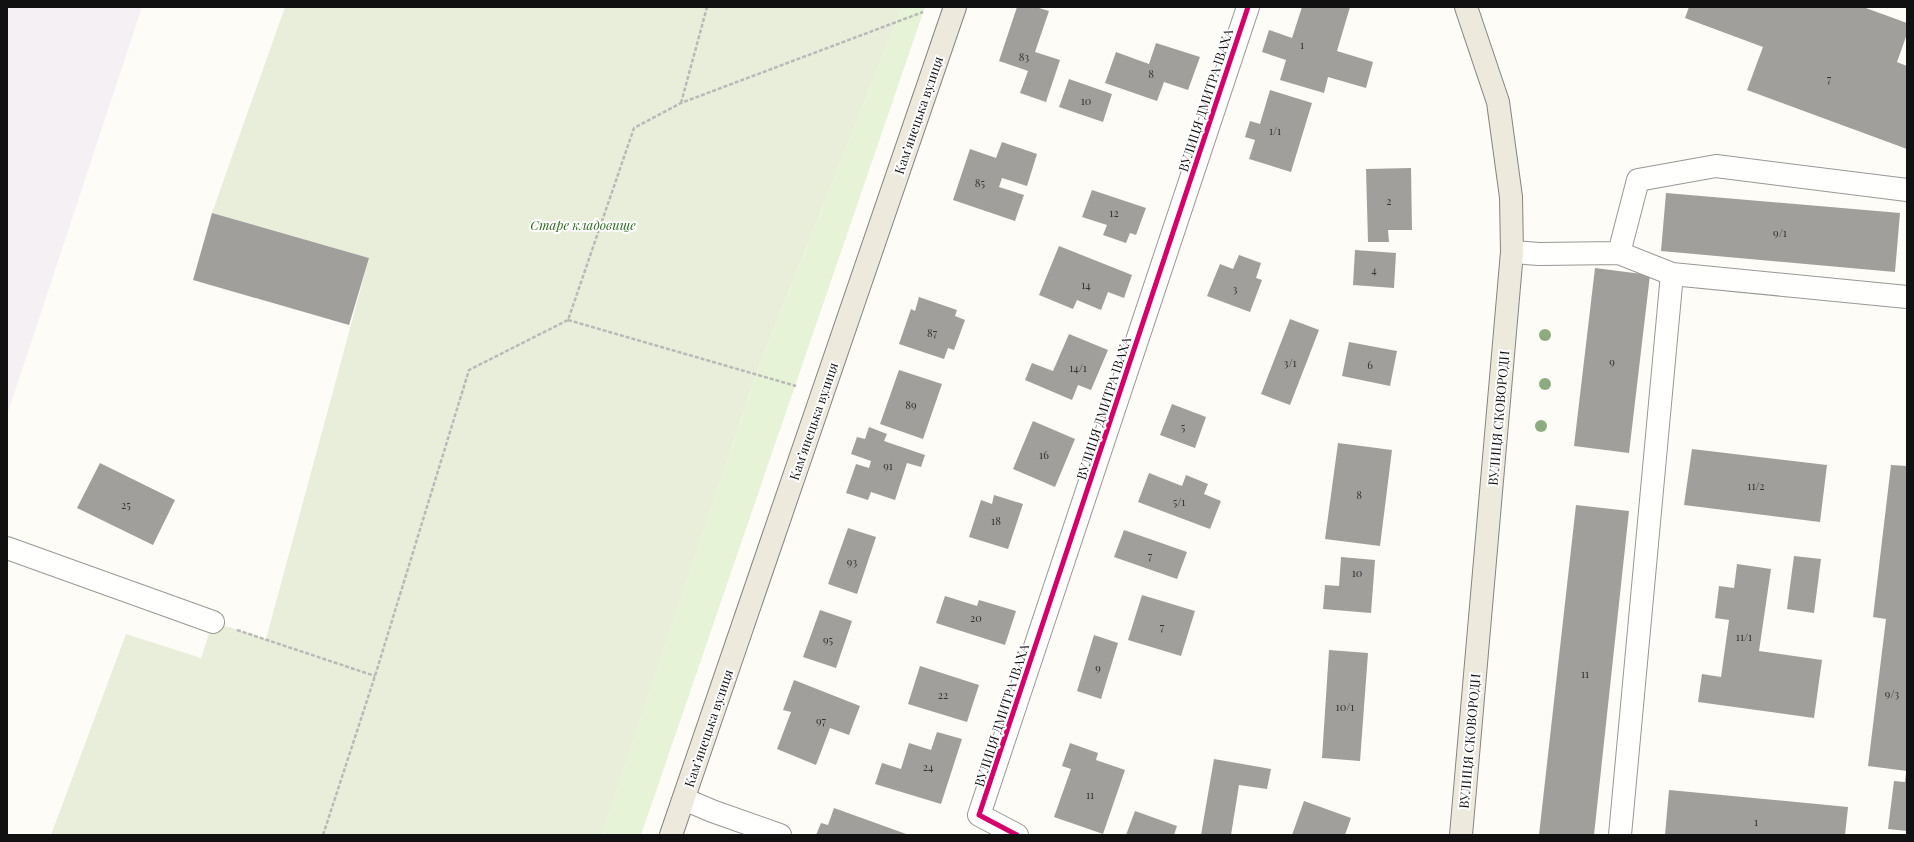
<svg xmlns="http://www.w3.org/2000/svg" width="1914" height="842" font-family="'Playfair Display',serif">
<rect width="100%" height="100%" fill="#fdfcf7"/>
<path fill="#f5f0f3" d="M7,7H142L7,415Z"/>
<path fill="#e7f3d7" d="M902,7H925L641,835H602L756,374Z"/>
<path fill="#e9eedb" d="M285,7H902L756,374L602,835H51L126,634L201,658L213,622L266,639L369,258L212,213Z"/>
<path fill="#a19f9c" d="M1017,7H1036L1049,11L1035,52L1060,60L1046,102L1020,93L1028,71L999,61Z
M1302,7H1350L1337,51L1373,62L1366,88L1328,77L1324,93L1280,80L1286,60L1262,52L1269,30L1292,38Z
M1689,7H1863L1907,23V34L1897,62L1907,66V149L1747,90L1763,47L1685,18Z
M1156,43L1200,57L1188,90L1164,82L1157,101L1105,83L1116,52L1149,64Z
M1069,79L1112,94L1103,122L1059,107Z
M1270,90L1312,103L1291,172L1249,159L1255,140L1245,137L1250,121L1260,124Z
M1002,142L1037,154L1027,186L1002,178L999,187L1024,195L1015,221L953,200L970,149L996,158Z
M1411,168L1412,230H1388L1389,242H1368L1366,169Z
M1092,190L1146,208L1136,235L1130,233L1126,243L1103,235L1107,225L1082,217Z
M1666,193L1900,213L1895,272L1661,251Z
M212,213L369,258L349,325L193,280Z
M1059,246L1132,275L1124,298L1108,292L1101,310L1077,300L1073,309L1039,295Z
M1355,250L1396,253L1394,288L1353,285Z
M1239,255L1261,263L1256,278L1262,280L1250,312L1207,296L1220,264L1233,269Z
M1595,268L1650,275L1629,453L1574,446Z
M919,297L957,310L955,316L965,320L954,350L948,348L944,359L899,344L911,309L915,311Z
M1290,319L1319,330L1290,405L1261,394Z
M1069,334L1108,350L1091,390L1078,385L1072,400L1025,380L1032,363L1053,371Z
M1349,342L1397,351L1390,386L1342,376Z
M899,370L942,384L923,439L880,424Z
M1172,404L1206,417L1195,448L1160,435Z
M1033,421L1075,439L1055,487L1013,469Z
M869,427L887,434L884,441L925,455L921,467L907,463L895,500L871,492L868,500L846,493L856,464L869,468L871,461L851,454L857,437L865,439Z
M1338,443L1392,450L1380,546L1325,539Z
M1692,449L1827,465L1820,522L1684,505Z
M100,463L175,500L153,545L77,508Z
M1891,465L1907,466V771L1868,766L1886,619L1873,617Z
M1149,473L1182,486L1186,475L1208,484L1204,494L1221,501L1210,529L1138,502Z
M994,495L1023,504L1008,549L969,537L981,500L992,504Z
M1576,505L1629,511L1594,835H1539Z
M848,528L876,537L857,594L828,584Z
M1124,530L1187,552L1177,579L1114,557Z
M1794,556L1821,559L1814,613L1787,609Z
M1341,557L1375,560L1371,613L1323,609L1325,585L1339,586Z
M1737,564L1771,569L1759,651L1822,660L1814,718L1698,702L1702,674L1721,677L1729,620L1715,618L1719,586L1734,588Z
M1142,595L1195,611L1181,656L1128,640Z
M945,596L977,606L979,600L1016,611L1005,645L936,623Z
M820,610L852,621L836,668L803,657Z
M1094,635L1118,643L1101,699L1077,691Z
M1329,650L1368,653L1360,761L1322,758Z
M920,666L979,685L967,722L908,704Z
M794,680L860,706L849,735L830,728L816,765L777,749L791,712L783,710Z
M937,732L962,739L941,804L875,784L882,763L901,769L909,743L931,750Z
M1070,743L1098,753L1096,760L1125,770L1103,834L1054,817L1071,769L1062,766Z
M1214,759L1271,769L1267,789L1239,785L1231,835H1201Z
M1906,773L1907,831L1888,829L1894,781L1905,782Z
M1669,790L1848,807L1845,835H1665Z
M1304,801L1351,818L1345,835H1292Z
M834,808L909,835H816L821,823L828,825Z
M1135,811L1177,826L1174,835H1126Z"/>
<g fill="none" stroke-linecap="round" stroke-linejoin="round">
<defs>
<path id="minor" d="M1512,252L1539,254L1619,253L1672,274L1907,297
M1619,253L1638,180L1716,166L1907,190
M7,548L213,622
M684,799L712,811L780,835
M1017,835L979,815L1248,7
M1620,835L1672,274"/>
<path id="major" d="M671,835L955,7
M1461,835L1512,252L1511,197L1498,102L1466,7"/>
</defs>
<use href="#minor" stroke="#979795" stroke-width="24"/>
<use href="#major" stroke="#858482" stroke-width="24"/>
<path stroke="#b9b9b8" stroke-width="2.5" stroke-dasharray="4 2" stroke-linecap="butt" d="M681,103L707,7
M568,320L796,386
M237,630L375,676
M323,835L375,676L469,370L568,320L634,128L681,103L923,12"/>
<use href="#minor" stroke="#fffffe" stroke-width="22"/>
<use href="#major" stroke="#ede9dc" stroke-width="22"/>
<defs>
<path id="cycleway" d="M1017,835L979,815L1248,7"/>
</defs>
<use href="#cycleway" stroke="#fff" stroke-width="8"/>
<use href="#cycleway" stroke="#d6006c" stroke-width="5"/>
</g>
<g fill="#8cac80">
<circle cx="1545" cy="335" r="6"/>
<circle cx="1545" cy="384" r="6"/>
<circle cx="1541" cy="426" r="6"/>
</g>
<g text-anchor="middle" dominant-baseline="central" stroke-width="4" stroke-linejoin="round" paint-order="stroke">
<g font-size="11" fill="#353434">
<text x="1302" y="44">1</text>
<text x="1024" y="56">83</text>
<text x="1151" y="73">8</text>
<text x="1829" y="78">7</text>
<text x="1086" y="100">10</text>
<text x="1275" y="130">1/1</text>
<text x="980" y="182">85</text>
<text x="1389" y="200">2</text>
<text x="1114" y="212">12</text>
<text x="1780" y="232">9/1</text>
<text x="1374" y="269">4</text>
<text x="1086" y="284">14</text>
<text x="1235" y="288">3</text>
<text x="932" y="332">87</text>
<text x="1612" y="361">9</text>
<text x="1290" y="362">3/1</text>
<text x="1370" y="364">6</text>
<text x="1078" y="367">14/1</text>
<text x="911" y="404">89</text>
<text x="1183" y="426">5</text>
<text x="1044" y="454">16</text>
<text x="888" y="465">91</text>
<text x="1756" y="485">11/2</text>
<text x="1359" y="494">8</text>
<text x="1179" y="501">5/1</text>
<text x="126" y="504">25</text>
<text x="996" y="520">18</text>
<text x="1150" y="555">7</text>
<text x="852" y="561">93</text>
<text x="1357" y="572">10</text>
<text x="976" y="617">20</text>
<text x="1162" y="626">7</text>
<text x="1744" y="636">11/1</text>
<text x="828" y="639">95</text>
<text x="1098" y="667">9</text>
<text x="1585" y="673">11</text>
<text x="1892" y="693">9/3</text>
<text x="943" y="694">22</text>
<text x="1345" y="706">10/1</text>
<text x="821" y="720">97</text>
<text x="928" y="766">24</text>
<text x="1090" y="794">11</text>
<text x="1756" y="821">1</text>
</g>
<g font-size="13" fill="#111" stroke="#fff">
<text transform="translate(1205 100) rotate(-72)">ВУЛИЦЯ ДМИТРА ІВАХА</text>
<text transform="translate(918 115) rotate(-71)">Камʼянецька вулиця</text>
<text transform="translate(1103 408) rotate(-72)">ВУЛИЦЯ ДМИТРА ІВАХА</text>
<text transform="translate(1498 418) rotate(-85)">ВУЛИЦЯ СКОВОРОДИ</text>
<text transform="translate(813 421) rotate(-71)">Камʼянецька вулиця</text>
<text transform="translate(1001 715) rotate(-72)">ВУЛИЦЯ ДМИТРА ІВАХА</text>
<text transform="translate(708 728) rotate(-71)">Камʼянецька вулиця</text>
<text transform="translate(1469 741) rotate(-85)">ВУЛИЦЯ СКОВОРОДИ</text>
</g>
<g font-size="13" font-style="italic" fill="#2f6b1f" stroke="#fff">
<text x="583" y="224">Старе кладовище</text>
</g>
</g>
<rect width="1914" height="842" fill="none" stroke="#111111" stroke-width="16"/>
</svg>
